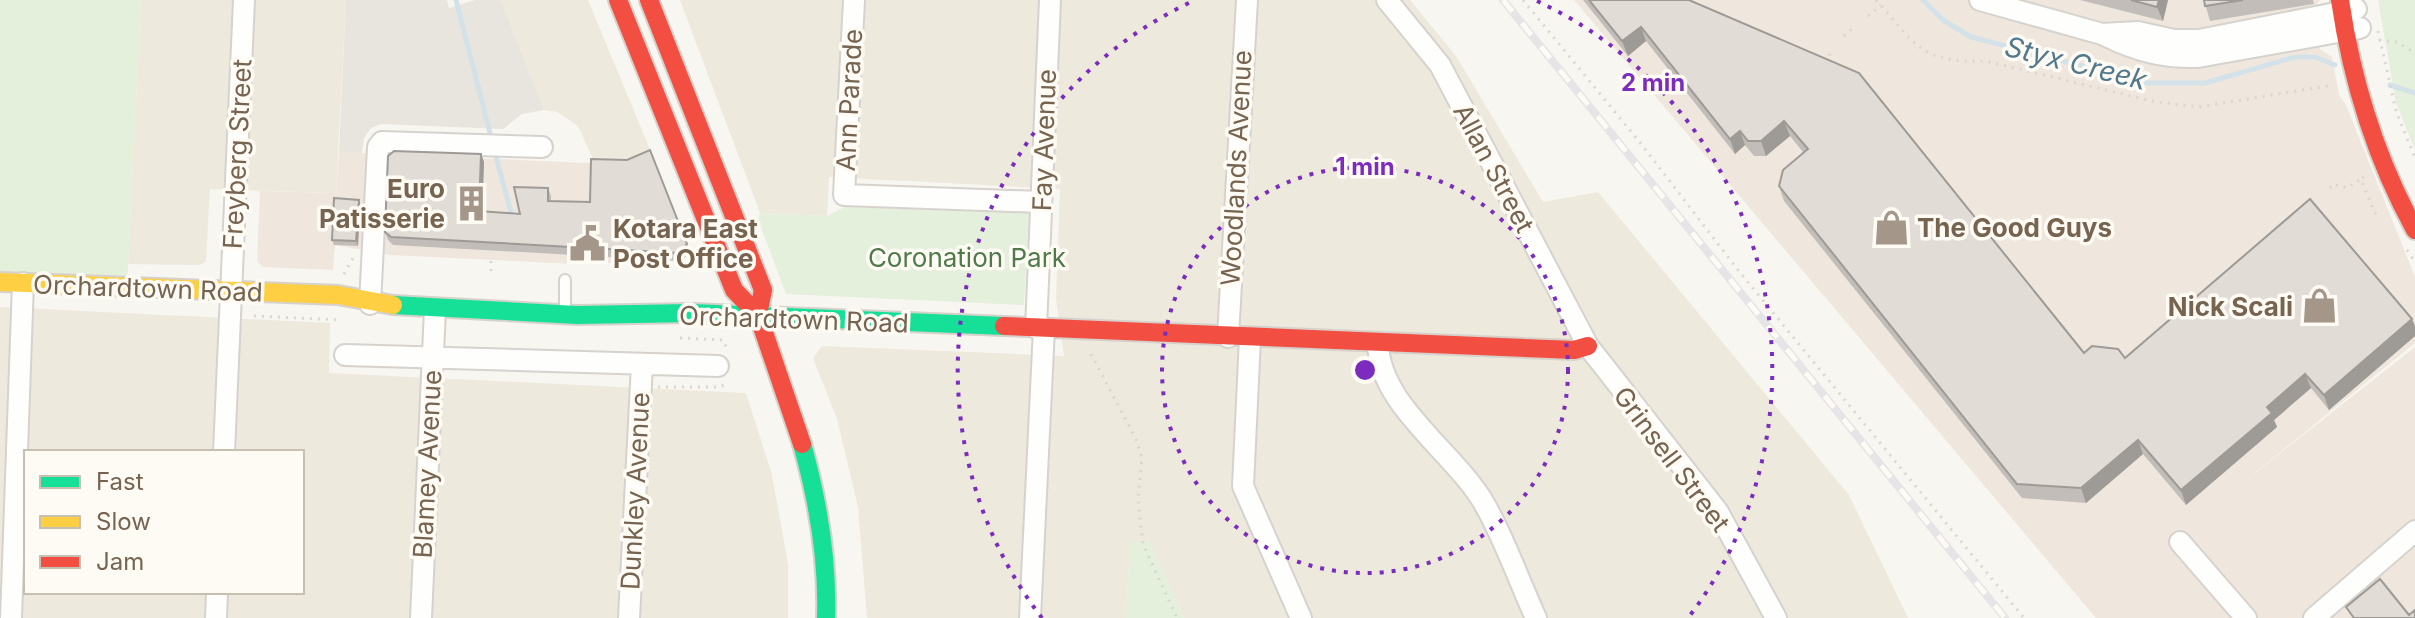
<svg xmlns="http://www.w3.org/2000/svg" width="2415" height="618" font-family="Inter,sans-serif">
<rect width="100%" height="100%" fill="#f8f6f0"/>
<path fill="#eee9dd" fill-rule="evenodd" d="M141,0H346L336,193L210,189L206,261L200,265L128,264Z
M501,0H588L651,152L637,158L592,157L578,126L557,112L544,110Z
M680,0H1410L1456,56L1543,202L1598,192L1849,495L1908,618H1184L1149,542L1130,541L1126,618H867L858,507L837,419L813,358L822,346L1064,356L1056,299L1060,189L829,177L827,216L760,213Z
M0,307L330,323L329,373L746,393L772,475L788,564V618H0ZM26,452H302V592H26Z"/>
<path fill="#efe7de" d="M1574,0H2320L2315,7L2320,49L2332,57L2339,95L2346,105L2415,277V343L2236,488L2415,347V618H2096Z
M339,152L591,163L592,157L637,158L651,152L689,252L682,261L574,264L390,255L335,245L333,270L263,267L257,261L260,191L336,193Z"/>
<path fill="#e8e5de" d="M346,0H447L449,8L475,0H501L544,110L522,114L503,129L381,124L371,128L364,138L362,153L339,152Z"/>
<path fill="#e4efdc" d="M0,0H141L127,286L0,282Z
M2378,0H2415V150L2396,103Z
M845,207L1029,213L1024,305L786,294L758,219L760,213L827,216Z
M1130,541H1149L1184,618H1126Z"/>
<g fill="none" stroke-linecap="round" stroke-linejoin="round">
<path stroke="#d3e2e8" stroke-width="5" d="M456,0L491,137
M1923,0L1943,20L1971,37L2148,83H2205L2295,57H2315L2335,65
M2390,85L2415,93
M495,153L512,216"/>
<defs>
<path id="lane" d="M565,280V314"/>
<path id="street" d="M854,0L844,195L1041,202
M1387,0L1440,65L1588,346L1718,512L1776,618
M1980,0L2102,34L2138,32L2174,40H2199L2356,9
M2106,36C2137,51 2163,58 2198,57L2360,28
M370,304L378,147L382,142L542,147
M1036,328L1050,0
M1228,337L1247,0
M1250,338L1243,486L1301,618
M1378,343C1379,406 1455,452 1485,505C1505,540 1519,581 1536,618
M345,355L718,366
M224,452L244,0
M2180,542L2246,618
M11,618L23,283
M216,618L217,592
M421,618L435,309
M629,618L642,364
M1030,618L1044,328
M2314,618L2415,531"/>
<path id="fast" d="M393,305L577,315L692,313L1004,326
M802,444C818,501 828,559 826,618"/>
<path id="slow" d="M0,282L338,295L393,305"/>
<path id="jam" d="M618,0L734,290L758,315L802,444
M649,0L763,290L758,315
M2340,0C2352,82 2375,157 2415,230
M1004,326L1574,350L1588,346"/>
</defs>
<use href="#lane" stroke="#d6d2cd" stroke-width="14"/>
<use href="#street" stroke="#d6d2cd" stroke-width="24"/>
<use href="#fast" stroke="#d6d2cb" stroke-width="22"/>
<use href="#slow" stroke="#d6d2cb" stroke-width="22"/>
<use href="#jam" stroke="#d6d2cb" stroke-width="22"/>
<path stroke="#dad6d1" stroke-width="3" stroke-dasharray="2 6" stroke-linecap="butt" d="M1523,0L1642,145L1738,270L2024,618
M1876,0C1917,45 1919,63 1986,61L2156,102L2199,107L2333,85
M1868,16L1881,5
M2378,31L2396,111L2415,158
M1844,36L1852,29
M2379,40L2397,42L2415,53
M1826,63L1831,51
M2364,177L2361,179L2375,213H2379
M2330,188L2333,184L2347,188L2361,179
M2407,250L2415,262
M491,271V257
M344,274L354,256
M254,316L342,320
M680,338L723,340L728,351
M1091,354L1136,439L1142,458L1138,500L1143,544L1177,618
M658,387H720L728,383"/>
<use href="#lane" stroke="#fefefd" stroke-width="10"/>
<use href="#street" stroke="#fefefd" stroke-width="20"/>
<use href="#fast" stroke="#16e098" stroke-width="18"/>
<use href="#slow" stroke="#ffcf43" stroke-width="18"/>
<use href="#jam" stroke="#f24e42" stroke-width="18"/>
<defs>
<path id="rail" d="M1503,0L2005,618"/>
</defs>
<use href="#rail" stroke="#e6e4e6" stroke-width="8"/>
<use href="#rail" stroke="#fefbf4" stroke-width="5" stroke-dasharray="15" stroke-linecap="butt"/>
</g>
<path fill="#c2bdb8" d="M1583,0H1689L2084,353L2125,358L2412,319L2415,326V336L2329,410L2311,388L2274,420L2277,427L2186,505L2143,454L2086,503L2022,498L1784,201L1779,186L1803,152L1790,136L1766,156H1754L1745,145L1735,154L1646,41L1628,56Z
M2080,0H2168L2163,21Z
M2204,0H2313L2314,4L2210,21Z
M481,154L484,162L482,212L520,214L548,188L551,196V201L689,252L682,261L393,245L388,240L385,232Z
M359,200L360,205L358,246L334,245L332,240Z"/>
<path fill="#9e9a96" d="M2159,0H2168L2163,21L2157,7Z
M1641,27L1646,41L1628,56L1622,41Z
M1784,121L1790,136L1766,156L1761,141Z
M1740,131L1745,145L1735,154L1730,139Z
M481,154L484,162L482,219L479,211Z
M359,200L360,205L358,246L356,241Z
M687,244L689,252L682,261L679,253Z
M2412,319L2415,326V336L2329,410L2324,395Z
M2305,374L2311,388L2274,420L2277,427L2186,505L2181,490L2267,407Z
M2138,440L2143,454L2086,503L2081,488Z"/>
<path fill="#e2dcd6" stroke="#9e9a96" stroke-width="2" d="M1589,0H1689L1859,73L2084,353L2092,346L2118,349L2125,358L2310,199L2412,319L2324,395L2305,374L2267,407L2272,413L2181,490L2138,440L2081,488L2017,484L1779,186L1783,170L1808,149L1784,121L1761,141H1748L1740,131L1730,139L1641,27L1622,41Z
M2131,0H2159L2157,7Z
M2204,0H2243L2205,6Z
M650,150L687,244L679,253L391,237L385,232L388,156L394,151L481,154L479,211L520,214L514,187L548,188V201L590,202L591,159L627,160Z
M334,198L359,200L356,241L332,240Z
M2380,579L2409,615L2415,610V618H2354L2346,607Z"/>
<g fill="none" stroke="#7b2cbf" stroke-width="4" stroke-dasharray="4 8">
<circle cx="1365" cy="370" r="203"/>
<path d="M1042 618A407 407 0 0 1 1193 1M1537 1A407 407 0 0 1 1688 618"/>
</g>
<defs>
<symbol id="building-bare" viewBox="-9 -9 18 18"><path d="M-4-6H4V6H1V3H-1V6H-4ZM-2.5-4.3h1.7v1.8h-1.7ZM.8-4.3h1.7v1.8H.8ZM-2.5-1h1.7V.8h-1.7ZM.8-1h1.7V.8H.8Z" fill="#a49789" stroke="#fefbf4" stroke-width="2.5" paint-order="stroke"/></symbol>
<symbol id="shop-bare" viewBox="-9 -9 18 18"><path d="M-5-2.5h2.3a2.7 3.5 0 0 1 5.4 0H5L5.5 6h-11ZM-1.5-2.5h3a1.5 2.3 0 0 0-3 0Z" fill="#a49789" stroke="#fefbf4" stroke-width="2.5" paint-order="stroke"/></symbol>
<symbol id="civic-bare" viewBox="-9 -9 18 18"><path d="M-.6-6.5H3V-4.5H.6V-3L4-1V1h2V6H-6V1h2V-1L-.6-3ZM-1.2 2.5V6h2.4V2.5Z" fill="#a49789" stroke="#fefbf4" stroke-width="2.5" paint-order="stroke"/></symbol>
</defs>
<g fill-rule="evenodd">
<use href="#building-bare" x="446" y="178" width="51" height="51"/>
<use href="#shop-bare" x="1866" y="202" width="51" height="51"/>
<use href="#civic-bare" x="562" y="218" width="51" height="51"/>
<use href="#shop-bare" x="2294" y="280" width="51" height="51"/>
</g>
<g text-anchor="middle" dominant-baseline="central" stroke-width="7" stroke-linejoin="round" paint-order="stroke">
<g font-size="26" fill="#766451" stroke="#fefbf4">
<text transform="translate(849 100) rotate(-87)">Ann Parade</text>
<text transform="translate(1044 140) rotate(-88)">Fay Avenue</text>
<text transform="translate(237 154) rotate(-87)">Freyberg Street</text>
<text transform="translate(1236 168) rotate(-87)">Woodlands Avenue</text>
<text transform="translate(1494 168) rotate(62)">Allan Street</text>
<text transform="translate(148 288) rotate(2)">Orchardtown Road</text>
<text transform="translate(794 319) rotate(2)">Orchardtown Road</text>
<text transform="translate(1672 459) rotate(53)">Grinsell Street</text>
<text transform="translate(427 464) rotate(-87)">Blamey Avenue</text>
<text transform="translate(635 491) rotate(-87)">Dunkley Avenue</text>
</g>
<g font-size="26" font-weight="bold" fill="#766451" stroke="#fefbf4" text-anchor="end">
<text x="445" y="188">Euro<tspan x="445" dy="30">Patisserie</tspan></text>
<text x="1917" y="227" text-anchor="start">The Good Guys</text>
<text x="613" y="228" text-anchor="start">Kotara East<tspan x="613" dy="30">Post Office</tspan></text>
<text x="2293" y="306">Nick Scali</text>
</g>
<g font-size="26" fill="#507a4a" stroke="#fefbf4">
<text x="967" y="257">Coronation Park</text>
</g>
<g font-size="28" font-style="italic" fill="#50798d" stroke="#fefbf4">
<text transform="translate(2076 63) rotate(14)">Styx Creek</text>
</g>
</g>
<circle cx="1365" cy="370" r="12" fill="#7b2cbf" stroke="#fefbf4" stroke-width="4"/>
<g font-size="24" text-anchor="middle" font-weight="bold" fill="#7b2cbf" stroke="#fefbf4" stroke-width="7" stroke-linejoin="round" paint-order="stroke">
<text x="1653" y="91">2 min</text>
<text x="1365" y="175">1 min</text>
</g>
<rect x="24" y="450" width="280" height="144" fill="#fefbf4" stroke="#c8bfb3" stroke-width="2"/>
<rect x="40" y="476" width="40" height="12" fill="#16e098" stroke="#c8bfb3" stroke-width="2"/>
<text x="96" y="490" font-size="24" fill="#766451">Fast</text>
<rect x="40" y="516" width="40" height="12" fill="#ffcf43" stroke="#c8bfb3" stroke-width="2"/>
<text x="96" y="530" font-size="24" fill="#766451">Slow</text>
<rect x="40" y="556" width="40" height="12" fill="#f24e42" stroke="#c8bfb3" stroke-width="2"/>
<text x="96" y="570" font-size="24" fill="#766451">Jam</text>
</svg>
